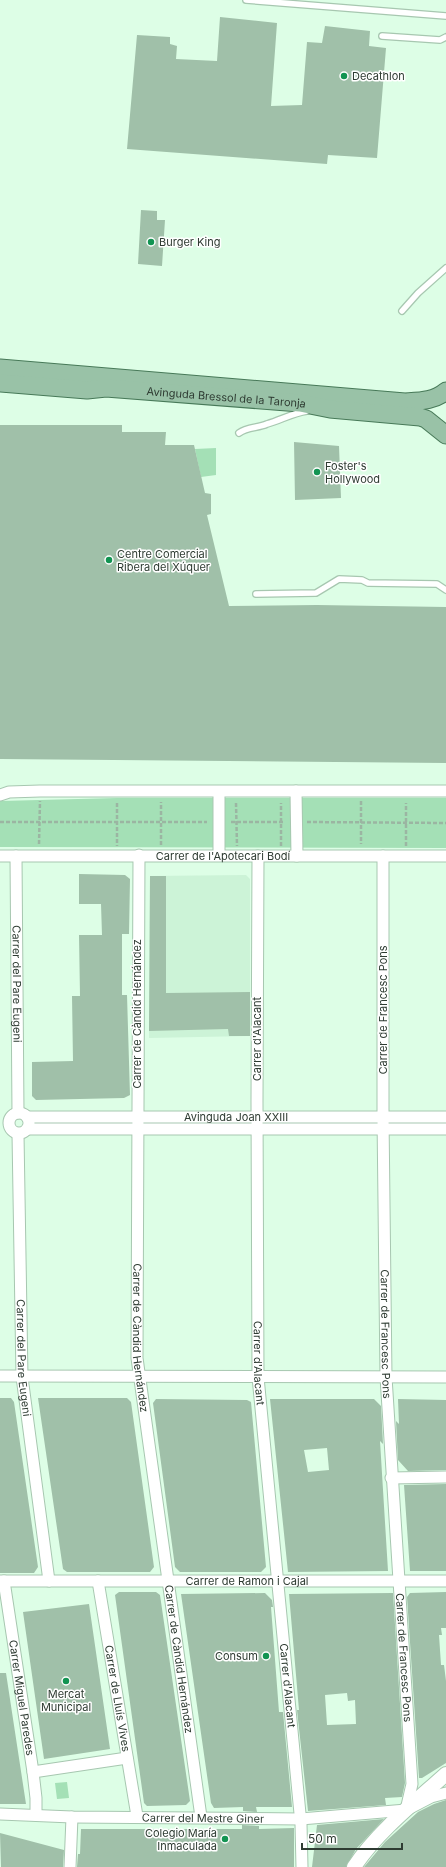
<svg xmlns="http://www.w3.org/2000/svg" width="446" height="1867" font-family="Inter,sans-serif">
<rect width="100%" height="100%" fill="#ddfee6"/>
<path fill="#ccf3d7" d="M246,875L250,879V1036L149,1038L150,876Z"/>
<path fill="#a4e0b6" d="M216,448V475L201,477L195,449Z
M117,798H446V848L0,847V801Z
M67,1782L69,1798L57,1799L55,1783Z"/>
<path fill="#a0c0a9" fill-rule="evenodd" d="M220,17L277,23L271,106L302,105L307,42L322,43L325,26L370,31L369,46L386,48L377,158L328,155L327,164L127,149L137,35L170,37V44L177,46L176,59L217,61Z
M141,210L157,211V220H165L162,266L138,264Z
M0,425H122V432H166L165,445H194L205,493L211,494V514L207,515L229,606L317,605L446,607V763L0,759Z
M294,442L339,446L341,498L295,500Z
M79,874L125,875L130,879L129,934H122V995H127L130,1095L124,1098L36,1100L32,1096V1062L73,1061L72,996H80L79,935H102L101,904H79Z
M150,876H166V993L250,992V1036H229L228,1029L149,1031Z
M0,1398H11L14,1402L38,1567L34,1573H0Z
M38,1398H127L131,1402L154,1567L150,1572H67L63,1569Z
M156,1399L247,1400L251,1402L266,1567L261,1572H180L175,1567L153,1403Z
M270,1399H374L381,1406L383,1444L380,1441L388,1571L288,1572ZM327,1448L329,1470L308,1472L304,1450Z
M398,1399L446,1400V1470L408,1471L398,1460L396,1421L399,1424Z
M446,1484V1571H410L404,1485Z
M119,1592H156L160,1595L190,1801L186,1805L147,1806L144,1803L115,1595Z
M446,1592V1628H441L442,1635H439L441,1665H444L446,1681V1763L422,1778H419L407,1597L410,1593Z
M265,1593L272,1600L273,1607H271L279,1712H283L292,1807H256L257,1812L243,1811V1807L214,1808L211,1803L181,1594Z
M393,1593L405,1783L402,1797L385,1798L386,1805L308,1811L297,1710H299L289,1594ZM347,1693L348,1701L355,1700L356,1724L327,1725L325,1695Z
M89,1604L110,1749L44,1759L23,1612Z
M0,1673H6L26,1804H0Z
M446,1800V1867H364L385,1842L418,1812L434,1804Z
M384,1819L356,1849L346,1867H312L317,1825Z
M242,1825L259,1826V1829L294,1828V1867H77L78,1854H80L81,1829H242Z
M0,1833L64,1850L63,1867H1Z"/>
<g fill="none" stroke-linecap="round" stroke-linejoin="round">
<defs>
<path id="service" d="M246,0L446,16
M382,36L440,40L446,37
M402,311L418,293L446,268
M239,433C247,427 258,428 267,424C281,420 293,413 307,411
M256,594L316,593L339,579L362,580L368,583L437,584L446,590"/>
<g id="minor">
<path d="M296,791L297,856"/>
<path d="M219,792V855"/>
<path d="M0,795L9,792L40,791H446"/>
<path id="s1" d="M139,855L137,1358L201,1817"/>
<path id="s2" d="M0,856H446"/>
<path id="s3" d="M16,856L18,1113"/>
<path id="s4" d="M258,856L257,1102L258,1377L301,1824L302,1867"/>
<path id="s5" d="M383,856V1117L386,1377L412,1784L406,1810"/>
<circle cx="19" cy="1123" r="10"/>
<path id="s6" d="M27,1117H446"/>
<path d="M27,1129H446"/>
<path id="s7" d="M18,1134L22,1377L49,1581"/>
<path d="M0,1376L446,1377"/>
<path d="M391,1478L446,1477"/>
<path id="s8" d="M0,1581H446"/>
<path id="s9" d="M4,1581L33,1772L36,1798V1815"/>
<path id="s10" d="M98,1581L137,1816"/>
<path d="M33,1772L127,1758"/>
<path id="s11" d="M0,1814L72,1817L301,1819L406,1810L431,1797L446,1793"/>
<path d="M70,1867L72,1817"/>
</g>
<path id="tertiary" d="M354,1867C376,1833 416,1801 446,1774"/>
<g id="primary">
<path d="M0,368L405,402C421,401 434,401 446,391"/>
<path id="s12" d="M0,383L87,390L106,388L300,403L330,409L420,417L426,419L446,435"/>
</g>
</defs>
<use href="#service" stroke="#a7c7b0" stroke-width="8"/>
<use href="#minor" stroke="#a7c7b0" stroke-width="13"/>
<use href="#tertiary" stroke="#a7c7b0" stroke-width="16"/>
<use href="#primary" stroke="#477958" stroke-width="19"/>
<path stroke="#9bb5a2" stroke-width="2.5" stroke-dasharray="4 2" stroke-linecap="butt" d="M361,801V844
M117,803V846
M236,803L237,846
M0,822H207
M231,822H285
M307,822L446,823
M39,844L40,801
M161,845V802
M281,846V803
M406,846V803"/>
<use href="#service" stroke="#fff" stroke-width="5.5"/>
<use href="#minor" stroke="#fff" stroke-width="11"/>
<use href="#tertiary" stroke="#fff" stroke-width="14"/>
<use href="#primary" stroke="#99c2a7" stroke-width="17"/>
</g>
<g fill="#129452" stroke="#fff" stroke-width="1.5">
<circle cx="344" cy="76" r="4"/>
<circle cx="151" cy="242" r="4"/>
<circle cx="317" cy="472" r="4"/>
<circle cx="109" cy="560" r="4"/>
<circle cx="266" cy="1656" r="4"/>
<circle cx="66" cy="1681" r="4"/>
<circle cx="225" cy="1839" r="4"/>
</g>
<g text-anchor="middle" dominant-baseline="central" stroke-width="3" stroke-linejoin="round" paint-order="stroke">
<g font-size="11" fill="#2e3b32" stroke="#fff" text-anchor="start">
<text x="352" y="76">Decathlon</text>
<text x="159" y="242">Burger King</text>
<text x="325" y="466">Foster's<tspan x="325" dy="13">Hollywood</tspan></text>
<text x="117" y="554">Centre Comercial<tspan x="117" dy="13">Ribera del Xúquer</tspan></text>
<text x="258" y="1656" text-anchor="end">Consum</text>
<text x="66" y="1694" text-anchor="middle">Mercat<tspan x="66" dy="13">Municipal</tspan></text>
<text x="217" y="1833" text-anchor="end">Colegio María<tspan x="217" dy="13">Inmaculada</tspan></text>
</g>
<g font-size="11" fill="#2e3b32" stroke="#fff">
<text stroke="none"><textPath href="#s12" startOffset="227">Avinguda Bressol de la Taronja</textPath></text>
<text stroke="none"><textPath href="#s2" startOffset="223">Carrer de l'Apotecari Bodí</textPath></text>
<text stroke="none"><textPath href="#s3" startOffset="128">Carrer del Pare Eugeni</textPath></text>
<text transform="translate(383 1010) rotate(-90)">Carrer de Francesc Pons</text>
<text transform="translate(137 1014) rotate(-90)">Carrer de Càndid Hernández</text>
<text transform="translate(257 1039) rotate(-90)">Carrer d'Alacant</text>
<text stroke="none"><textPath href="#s6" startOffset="209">Avinguda Joan XXIII</textPath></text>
<text stroke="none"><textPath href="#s5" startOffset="478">Carrer de Francesc Pons</textPath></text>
<text stroke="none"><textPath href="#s1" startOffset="483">Carrer de Càndid Hernández</textPath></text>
<text stroke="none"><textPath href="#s7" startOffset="224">Carrer del Pare Eugeni</textPath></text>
<text stroke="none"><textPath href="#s4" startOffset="507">Carrer d'Alacant</textPath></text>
<text stroke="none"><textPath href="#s8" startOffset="247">Carrer de Ramon i Cajal</textPath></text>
<text stroke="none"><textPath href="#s5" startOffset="802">Carrer de Francesc Pons</textPath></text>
<text stroke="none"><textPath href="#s1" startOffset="807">Carrer de Càndid Hernández</textPath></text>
<text stroke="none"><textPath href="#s4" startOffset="831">Carrer d'Alacant</textPath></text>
<text stroke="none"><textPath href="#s9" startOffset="118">Carrer Miguel Paredes</textPath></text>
<text stroke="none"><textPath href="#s10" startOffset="119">Carrer de Lluís Vives</textPath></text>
<text stroke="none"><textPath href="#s11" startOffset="203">Carrer del Mestre Giner</textPath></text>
</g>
</g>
<path d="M302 1843v6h100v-6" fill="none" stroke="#2e3b32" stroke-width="2"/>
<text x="308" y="1843" font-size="12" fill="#2e3b32" stroke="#ffffff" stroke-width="3" paint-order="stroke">50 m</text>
</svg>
